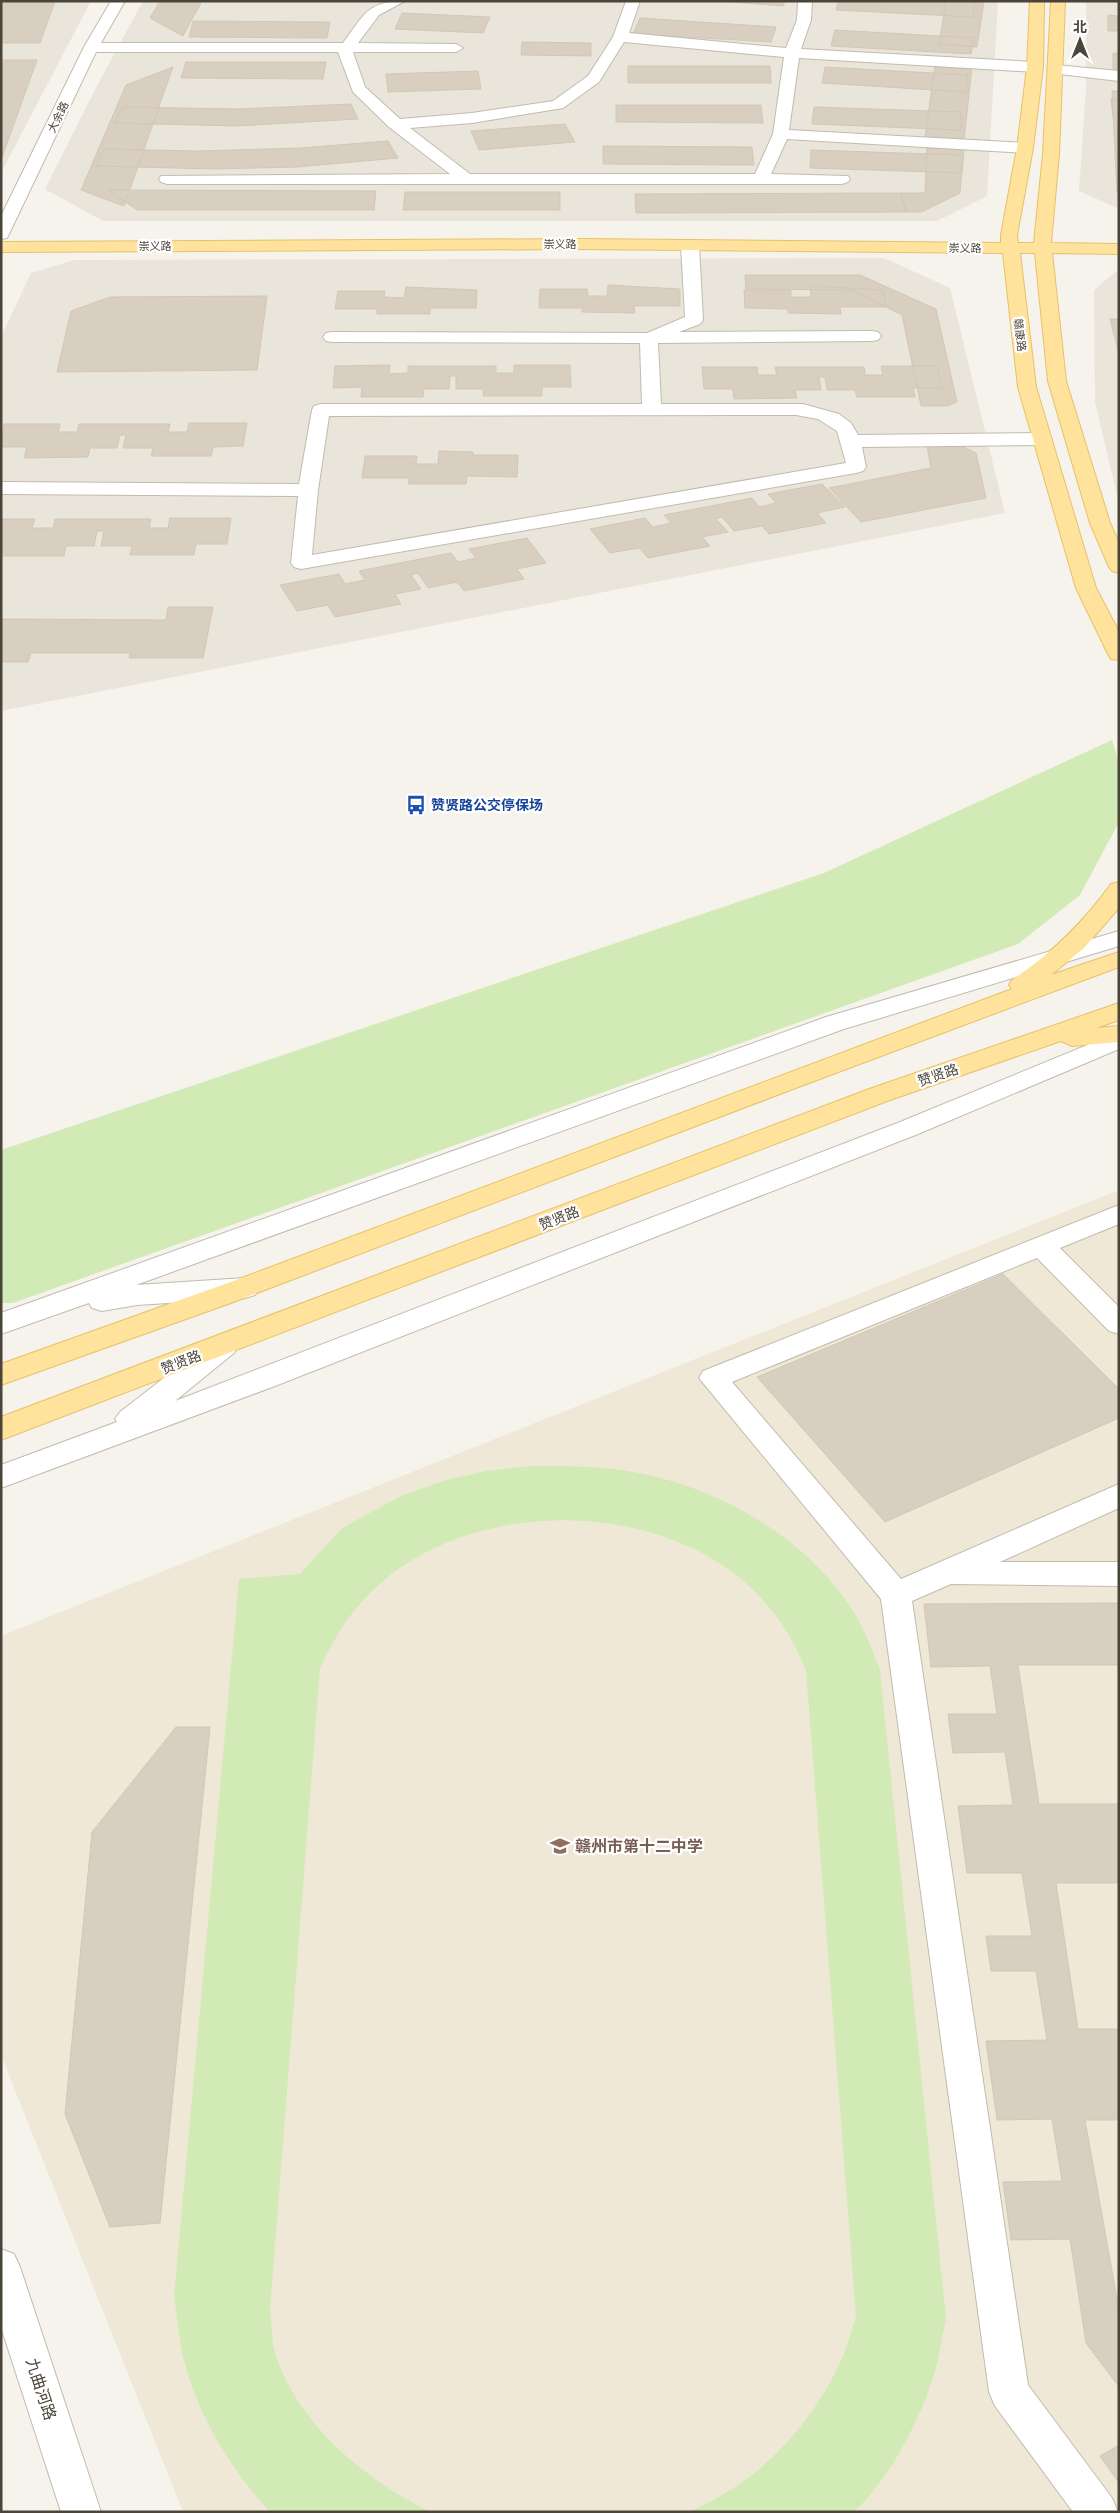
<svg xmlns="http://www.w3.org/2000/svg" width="1120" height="2513" font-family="Montserrat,'Noto Sans SC',sans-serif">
<rect width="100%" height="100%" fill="#f6f3ec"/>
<path fill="#eae5da" d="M1,1H91L1,173Z
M143,1H998L987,196L937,221H103L45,189L99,82Z
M1086,1H1119V209L1079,191L1086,88Z
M884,258L950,288L1005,513L1,711V337L31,273L74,260Z
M1119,269V504L1095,402L1094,290Z"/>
<path fill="#efe8d6" d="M1119,1190V2512H183L1,2055V1636Z"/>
<path fill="#d2eab5" d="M1112,740L1119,763V822L1080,895L1018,944L13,1303H1V1150L824,873Z
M531,1466C559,1466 586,1466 614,1469C704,1480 798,1529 849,1605C863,1625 871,1647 880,1670L946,2319C942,2335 940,2352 936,2368C922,2417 891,2477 854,2512H689C756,2484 809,2429 840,2363C847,2349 851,2332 856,2316L806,1670C790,1631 767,1598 732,1572C633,1498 463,1503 373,1590C349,1613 334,1638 320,1668L270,2310C272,2325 271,2342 276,2356C300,2426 365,2480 431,2512H270C228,2466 193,2408 181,2347C178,2331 177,2314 174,2297L239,1579L300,1574L342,1528L401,1496L443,1481L486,1471Z"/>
<path fill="#d8cfc1" stroke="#d3c7b4" d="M1,1H55L40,43H1Z
M160,1H202L183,36L150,18Z
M719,1H785L783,6Z
M838,1H957L975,2L973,17L836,10Z
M946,1H984L977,47L939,44Z
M402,13L490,17L483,33L395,29Z
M1108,15L1119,16V31H1108Z
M640,18L776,27L771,42L633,34Z
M193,21L330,22L327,38L189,37Z
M835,30L974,38L971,54L831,46Z
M522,42L591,43V56L521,55Z
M1113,53H1119V69H1113Z
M1,60H37L1,160Z
M186,62H326L323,79L181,78Z
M935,65L972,67L964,140L925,138Z
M628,66H770L771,83H628Z
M173,67L124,206L81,190L126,85Z
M825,67L968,75L966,92L822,83Z
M478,71L481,89L388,92L386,74Z
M1112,91H1119V192H1117Z
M1111,99L1119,100V118L1113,117Z
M351,104L358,119L237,126L114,123L123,107L237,109Z
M616,105H761L763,123L616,122Z
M814,107L961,112V130L812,124Z
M565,124L575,142L479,150L471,131Z
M388,141L398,158L297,167L213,169L96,166L104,149L198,151L300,148Z
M603,146L752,147L754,165L603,164Z
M927,148L964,149L960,193L921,212H906L901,193H925Z
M811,150L962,155V173L810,168Z
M108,190L376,191L374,210H137Z
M405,192H560V210H403Z
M901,193L906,212L636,213L635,194Z
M745,275H860L936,309L957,402L947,406H921L902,315L852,290L746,289Z
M608,285L680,289V306H634L635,313L582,312V308H539L540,289H587L588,296H607Z
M810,286L883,290L886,307H840L841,314L788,313V309L745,308L744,290H791V297H811Z
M406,287L477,290L476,308H430V314H377V309H335L338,291H385L384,297L404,298Z
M267,296L257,370L57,372L71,311L110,297Z
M1110,319H1119V354Z
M390,365L389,374L408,373V366H496V373H514V365H570L571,387H542V396H483L484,389H456V376H450L449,389H424L423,397H361L362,387L333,388L335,366Z
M881,366H937L942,388H913L915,397H857L855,390H827L825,377H819L821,390H795L797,398L734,399L733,389H704L702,367H757L758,375H777L775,367H864L865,375H883Z
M189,423H247L243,446L213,447L211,456H151L153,448H123L126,435H120L117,448H90L88,457L24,458L27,447H1L4,424H60L58,432H77L79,424H170L168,432H187Z
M927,446H962L976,453L986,498L861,522L829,488L931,468Z
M439,451L473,452V455H518L517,477L467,476L466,484H408L409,478H362L365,456H417L416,464H438Z
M822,484L845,507L817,513L826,523L769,534L762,526L734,531L722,517L716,519L728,532L702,537L710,546L648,558L639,548L610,553L590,529L645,518L653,527L671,523L664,515L752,498L759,507L776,503L768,494Z
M170,518H231L227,544H196L194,555H130L132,546H101L104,531H97L94,546H66L64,556H1V519H35L32,528H53L55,519H151L149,528H168Z
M527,538L546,563L517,569L524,579L464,591L457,582L428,588L418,573L411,575L421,589L395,594L401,604L335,617L328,605L297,611L280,585L339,574L345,584L365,580L359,571L451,553L458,562L476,558L469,549Z
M168,607H213L203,658H129L130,653H31L28,662H1V619L166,620Z
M1003,1274L1119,1389V1418L885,1522L757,1377Z
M1119,1603V1665H1018L1039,1804H1119V1883H1056L1078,2029H1119V2120H1085L1119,2310V2387L1086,2343L1070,2239L1011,2240L1003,2182L1062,2181L1052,2119L997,2120L986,2041L1047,2040L1036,1971H991L986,1936H1032L1022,1873H967L958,1806L1013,1805L1005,1752L953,1753L948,1714H997L990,1666L931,1667L924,1604Z
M176,1727H210L160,2223L110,2227L65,2114L92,1832Z
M1119,2445V2483L1100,2456Z"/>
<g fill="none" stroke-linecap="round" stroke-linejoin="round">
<defs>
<path id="minor" d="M111,1H125L101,43H343C364,15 367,1 405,1L379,15L358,43L456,44L463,48L456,52H353L365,87L400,119L472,113L553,101L588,76L613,37L626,1H640L629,33L786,48L797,20L798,1H812L811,20L801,49L1035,62L1043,67L1035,72L799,58L789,130L1025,143L1033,148L1025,153L787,139L771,174L848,176L850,179L848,182L842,184H167L161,182L159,179L161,176L450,174L389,127L353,92L338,52H96L9,234L7,238L1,239V216L84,47ZM624,42L784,57L773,134L755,174H470L410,128L472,123L563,108L599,82Z
M1056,65L1119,71V81L1051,73L1048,70Z
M690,240L696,241L699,245L703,320L700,324L679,332L872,331L878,332L881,336L878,340L872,341L658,343L661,404H803L839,414L851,423L858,435L1042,433L1049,435L1052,439L1049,443L1042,445L862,447L866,467L863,471L856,473L301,569L294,567L291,563L298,496L1,494V482L299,484L312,410L314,406L321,404H642L640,343L332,342L326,341L323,337L326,333L332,332L647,333L685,317L681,245L684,241ZM796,415L818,419L837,431L846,463L312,555L318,490L329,416Z
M1119,931V946L844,1029L136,1285L245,1278L255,1281L259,1288L255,1295L245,1298L137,1305L102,1311L92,1308L89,1303L1,1334V1313L826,1017Z
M1119,1032V1049L918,1134L275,1386L1,1488V1465L117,1422L115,1419L120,1412L214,1339L224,1336L234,1339L238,1346L234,1353L175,1401L900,1122Z
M1119,1205V1224L1060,1248L1119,1307V1334L1109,1331L1037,1258L732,1382L901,1579L1119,1484V1508L1000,1562H1119V1586L951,1584L912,1601L1028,2385L1112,2498L1118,2512H1073L995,2406L989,2392L881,1599L699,1378L703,1371Z
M1,2249L14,2254L20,2267L101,2512H61L1,2327Z"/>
<path id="major" d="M1030,1H1044L1043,67L1033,148L1017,235L1018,243H1034L1043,154L1051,1H1065L1059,154L1051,243L1119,244V254L1052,253L1066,381L1110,523L1119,543V573L1112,571L1109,567L1090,523L1048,381L1035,253H1020L1036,387L1096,588L1119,632V660L1111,659L1108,654L1076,588L1018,387L1003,253L581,249L1,252V242L581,239L1001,243V235L1017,148L1027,67Z
M1119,882L1118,909L1084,948L1051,975L1119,952V967L801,1086L228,1304L1,1385V1364L239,1279L1012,989L1009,985L1012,980C1052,953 1083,923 1111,884Z
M1119,1003V1020L1096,1028L1119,1026V1042L1072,1046L1061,1041L890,1100L1,1440V1417L872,1088Z"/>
</defs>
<use href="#minor" stroke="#c2bbae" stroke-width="2"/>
<use href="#major" stroke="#e6c16a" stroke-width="2"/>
<use href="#minor" fill="#fff" fill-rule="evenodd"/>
<use href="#major" fill="#ffe39c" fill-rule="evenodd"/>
</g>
<defs>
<symbol id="bus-bare" viewBox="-9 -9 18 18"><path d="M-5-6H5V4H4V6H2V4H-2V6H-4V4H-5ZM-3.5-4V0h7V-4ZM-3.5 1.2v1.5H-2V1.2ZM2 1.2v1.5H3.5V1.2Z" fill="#1a4fb4" stroke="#fff" stroke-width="2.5" paint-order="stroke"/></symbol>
<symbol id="school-bare" viewBox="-9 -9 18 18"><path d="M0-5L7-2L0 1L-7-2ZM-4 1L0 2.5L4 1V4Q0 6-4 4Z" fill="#8d6e63" stroke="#fff" stroke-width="2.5" paint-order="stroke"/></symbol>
</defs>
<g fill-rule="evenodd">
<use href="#bus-bare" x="402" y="791" width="28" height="28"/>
<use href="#school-bare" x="546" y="1832" width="28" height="28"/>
</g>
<g text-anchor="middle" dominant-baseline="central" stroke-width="4.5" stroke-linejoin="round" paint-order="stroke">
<g font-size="11" fill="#4b4439" stroke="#fff">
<text transform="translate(58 117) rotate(-64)">大余路</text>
<text x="560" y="244">崇义路</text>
<text x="155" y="246">崇义路</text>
<text transform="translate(965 248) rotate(1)">崇义路</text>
<text transform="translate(1020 335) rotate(83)">赣康路</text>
</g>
<g font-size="14" font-weight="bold" fill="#164399" stroke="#fff" text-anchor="start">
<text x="431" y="805">赞贤路公交停保场</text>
</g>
<g font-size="14" fill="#4b4439" stroke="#fff">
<text transform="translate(938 1075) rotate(-19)">赞贤路</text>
<text transform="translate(559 1218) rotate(-21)">赞贤路</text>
<text transform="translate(181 1362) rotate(-21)">赞贤路</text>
</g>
<g font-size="16" font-weight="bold" fill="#785e54" stroke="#fff" text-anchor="start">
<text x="575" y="1846">赣州市第十二中学</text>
</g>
<g font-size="16" fill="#4b4439" stroke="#fff">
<text transform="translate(41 2389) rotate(72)">九曲河路</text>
</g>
</g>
<rect width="1120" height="2513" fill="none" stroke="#4b4439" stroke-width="5"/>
<g transform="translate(1080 40)" stroke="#ffffff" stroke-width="4" paint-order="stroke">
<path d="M0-4L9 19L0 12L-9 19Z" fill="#4b4439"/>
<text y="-8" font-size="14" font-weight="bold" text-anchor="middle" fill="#4b4439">北</text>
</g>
</svg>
